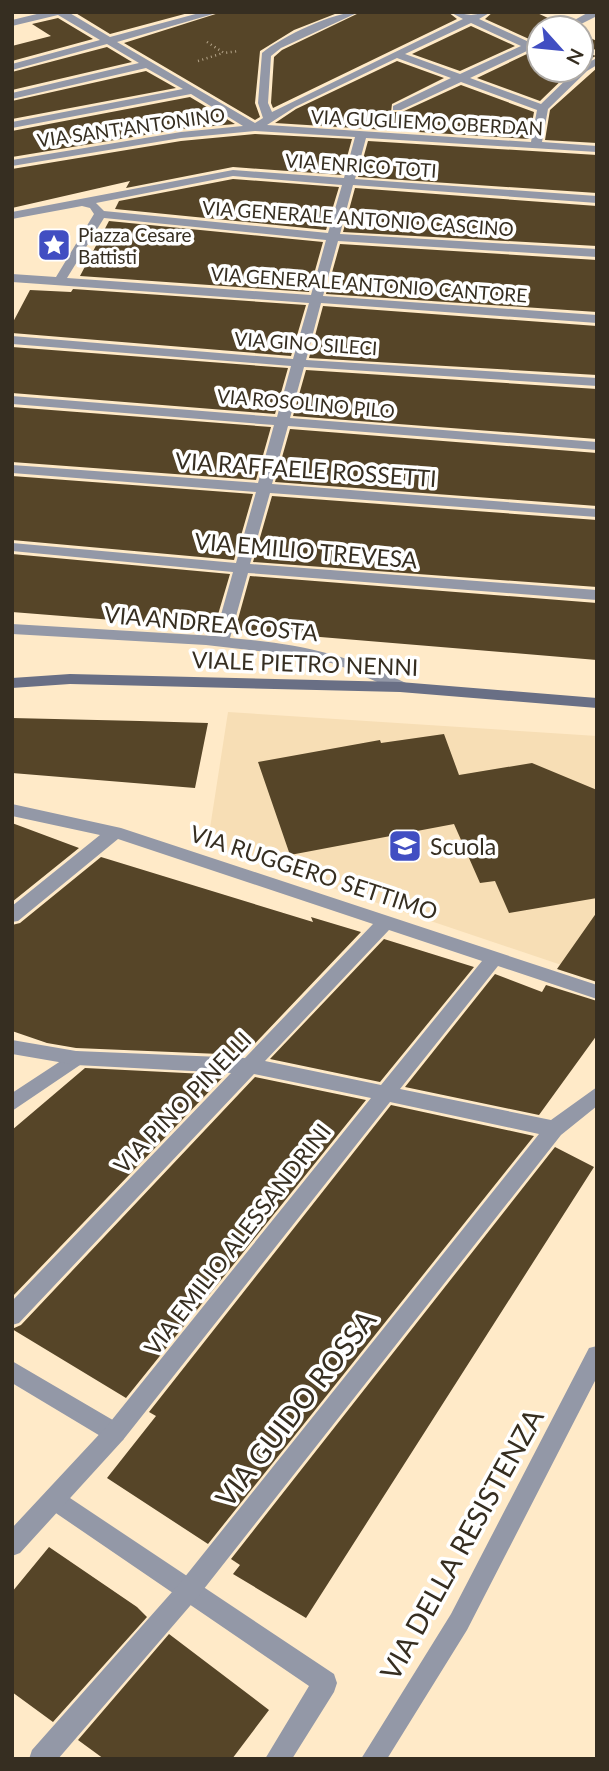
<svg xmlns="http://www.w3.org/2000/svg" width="609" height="1771" font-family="Lato,sans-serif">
<rect width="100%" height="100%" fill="#ffeac8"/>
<path fill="#f7deb5" d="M228,712L597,736V977L220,850L208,841Z"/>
<path fill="#564528" d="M74,12H192L110,34Z
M222,12H340L294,30L260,51L255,103L260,117L255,120L124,43Z
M361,12H448L457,19L273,108L271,103L274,57L282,50Z
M493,12H535L561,24L558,28H539V36L529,39L485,19Z
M58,18L93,39L12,61V46L51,36L32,24Z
M471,26L515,46L460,71L412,54Z
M581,34L597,41V48L588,53L596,56L581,63Z
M107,47L132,62L12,90V72Z
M529,53L539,54V70H572L540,101L477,78Z
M397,61L444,78L392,104L391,112H402L461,85L534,112L529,139L275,123L296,109Z
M597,68V143L545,140L550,110Z
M146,71L176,88L12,119V101Z
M190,97L235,124L181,129L12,157V131Z
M255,134L352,139L342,175L233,167L126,188L130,181L12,208V169L181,141Z
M368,141L597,155V193L358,177Z
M233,179L339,187L326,230L115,209L119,201Z
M355,188L597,206V246L343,232Z
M109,221L323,242L309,292L80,276Z
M340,244L597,260V312L326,294Z
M73,289L306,305L291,356L12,333V324L30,290L71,292Z
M323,306L597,326V375L309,358Z
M12,347L288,368L275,414L12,393Z
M306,370L597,389V439L293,416Z
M12,407L271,427L256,480L12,462Z
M290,429L597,453V506L275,482Z
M12,476L253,494L234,560L12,540Z
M272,496L597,520V587L253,562Z
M12,554L230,574L214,628L12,612Z
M250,576L597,603V660L235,630Z
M12,718L140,721L208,723L195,788L12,773Z
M444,734L459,775L532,763L597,790V898L509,913L495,881L480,883L454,824L290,855L258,762L380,740L381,743Z
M12,823L79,848L12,902Z
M101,857L313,922L311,917L361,932L244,1055L76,1048L47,1043L12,1031V925L20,923Z
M597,912V982L557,969Z
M384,939L474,967L380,1082L270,1059Z
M495,974L542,992L546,985L597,1001V1035L539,1115L405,1087Z
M85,1068L225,1075L12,1297V1130Z
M255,1077L366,1100L126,1398L12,1329L21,1325Z
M391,1105L534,1136L208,1544L107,1478L156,1416L149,1412Z
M555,1147L594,1167L306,1618L233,1574L240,1565L231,1559Z
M49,1547L137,1607L147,1617L53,1722L12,1692V1592Z
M169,1634L269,1710L232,1759H104L78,1740Z"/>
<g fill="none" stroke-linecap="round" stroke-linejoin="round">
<path stroke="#b6a68b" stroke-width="2.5" stroke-dasharray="1 3.5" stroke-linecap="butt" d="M207,42L224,53L239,51
M198,61L223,53"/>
<path fill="#9398a7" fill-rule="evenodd" d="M76,1051L83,1053L85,1058L83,1063L12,1111V1093Z
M12,1361L123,1426L126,1433L123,1440L115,1443L107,1440L12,1383Z
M55,1488L334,1674L337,1683L334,1692L292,1759H265L309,1686L47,1507L44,1499L47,1491Z"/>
<path fill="#9398a7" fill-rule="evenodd" d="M45,12H68L110,37L203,12H220L117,42L255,123L263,118L258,103L262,53C283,36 333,12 359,12L281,48L271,56L268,103L272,112L463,19L450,12L471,15L491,12L479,19L529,42L539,38V51L529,50L470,78L541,104L576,70H581V66L597,58V65L587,71L548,109L542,142L597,146V152L366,138L355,179L597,196V203L353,185L340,234L597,249V257L338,241L323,296L597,315V323L321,303L306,360L597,378V386L304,367L290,418L597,442V450L288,426L272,484L597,509V517L270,493L250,564L597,590V600L248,573L230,638C299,644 343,653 406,683L408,687L406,691L400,692L336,664L283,654L206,645L12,634V624L215,636L233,572L12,551V543L236,563L256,492L12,473V465L258,483L274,425L12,404V396L277,417L291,366L12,344V336L293,359L309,303L12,282V274L56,277L94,214L90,208L82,206L12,219V212L233,170L344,178L355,137L255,131L181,138L12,166V160L181,132L243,126L191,94L12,128V122L183,89L146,68L12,99V93L139,63L107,44L12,70V64L100,40L58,15L12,26V20ZM471,23L521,46L460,74L405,54ZM397,58L451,78L393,106V110H401L461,82L537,110L531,142L267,125L295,107ZM233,176L342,185L328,233L104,211L96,203ZM104,218L326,240L311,295L67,278Z
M589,12H597V16L573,28H560Z
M12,804L121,828L597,985V999L498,966L400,1089L551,1120L597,1087V1106L561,1135L196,1599L58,1759H29L32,1750L180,1583L539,1134L390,1102L123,1440L20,1553L12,1556V1528L107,1426L371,1098L254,1074L19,1323L12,1325V1301L231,1073L76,1065L12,1054V1040L76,1051L245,1058L373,924L118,839L18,921L12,922V906L100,835L12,816ZM389,930L482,961L381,1085L265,1061Z
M597,1346V1377L467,1630L387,1759H361L451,1614L589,1348Z"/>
<path fill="#696f85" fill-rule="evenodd" d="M70,674L400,682L597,698V708L400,692L70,684L12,688V678Z"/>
</g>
<defs>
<symbol id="sight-square" viewBox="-11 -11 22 22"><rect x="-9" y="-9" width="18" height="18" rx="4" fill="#414ec2" stroke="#fff"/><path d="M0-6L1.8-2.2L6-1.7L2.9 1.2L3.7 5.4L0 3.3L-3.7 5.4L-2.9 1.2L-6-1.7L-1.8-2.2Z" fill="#fff"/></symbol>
<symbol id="school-square" viewBox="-11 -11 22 22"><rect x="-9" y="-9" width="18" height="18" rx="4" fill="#414ec2" stroke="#fff"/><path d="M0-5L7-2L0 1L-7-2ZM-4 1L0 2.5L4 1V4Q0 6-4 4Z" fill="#fff"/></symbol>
</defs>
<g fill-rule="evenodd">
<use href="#sight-square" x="35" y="226" width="38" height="38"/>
<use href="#school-square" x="386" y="827" width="38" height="38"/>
</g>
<g text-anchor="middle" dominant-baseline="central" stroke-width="7" stroke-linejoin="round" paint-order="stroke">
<g font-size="19" fill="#362e21" stroke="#fff">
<text transform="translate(427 122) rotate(3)">VIA GUGLIEMO OBERDAN</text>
<text transform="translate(131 127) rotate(-8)">VIA SANT'ANTONINO</text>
<text transform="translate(361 165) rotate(4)">VIA ENRICO TOTI</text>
<text transform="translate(358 218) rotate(4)">VIA GENERALE ANTONIO CASCINO</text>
<text transform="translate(369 284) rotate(4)">VIA GENERALE ANTONIO CANTORE</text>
<text transform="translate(306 343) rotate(4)">VIA GINO SILECI</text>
<text transform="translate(306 403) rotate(5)">VIA ROSOLINO PILO</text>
</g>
<g font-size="19" fill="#362e21" stroke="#fff" text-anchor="start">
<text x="78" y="234">Piazza Cesare<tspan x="78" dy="22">Battisti</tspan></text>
</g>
<g font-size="23" fill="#362e21" stroke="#fff">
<text transform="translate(306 469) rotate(4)">VIA RAFFAELE ROSSETTI</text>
<text transform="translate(306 550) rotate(5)">VIA EMILIO TREVESA</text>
<text transform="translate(211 623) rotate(5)">VIA ANDREA COSTA</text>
<text transform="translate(305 663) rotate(2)">VIALE PIETRO NENNI</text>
<text transform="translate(314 872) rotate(18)">VIA RUGGERO SETTIMO</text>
<text transform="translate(182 1102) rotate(-46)">VIA PINO PINELLI</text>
<text transform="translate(237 1239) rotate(-52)">VIA EMILIO ALESSANDRINI</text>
</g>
<g font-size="23" fill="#362e21" stroke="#fff" text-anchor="start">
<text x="430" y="846">Scuola</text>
</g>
<g font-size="28" fill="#362e21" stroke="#fff">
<text transform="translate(295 1408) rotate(-52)">VIA GUIDO ROSSA</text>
<text transform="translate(461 1544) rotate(-61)">VIA DELLA RESISTENZA</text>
</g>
</g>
<rect width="609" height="1771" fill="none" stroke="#362e21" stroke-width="28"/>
<g transform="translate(560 49) rotate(117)"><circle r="33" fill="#ffffff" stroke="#afaba6" stroke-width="2"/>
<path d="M0-5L12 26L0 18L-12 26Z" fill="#414ec2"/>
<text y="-10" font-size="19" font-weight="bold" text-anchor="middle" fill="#362e21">N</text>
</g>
</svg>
